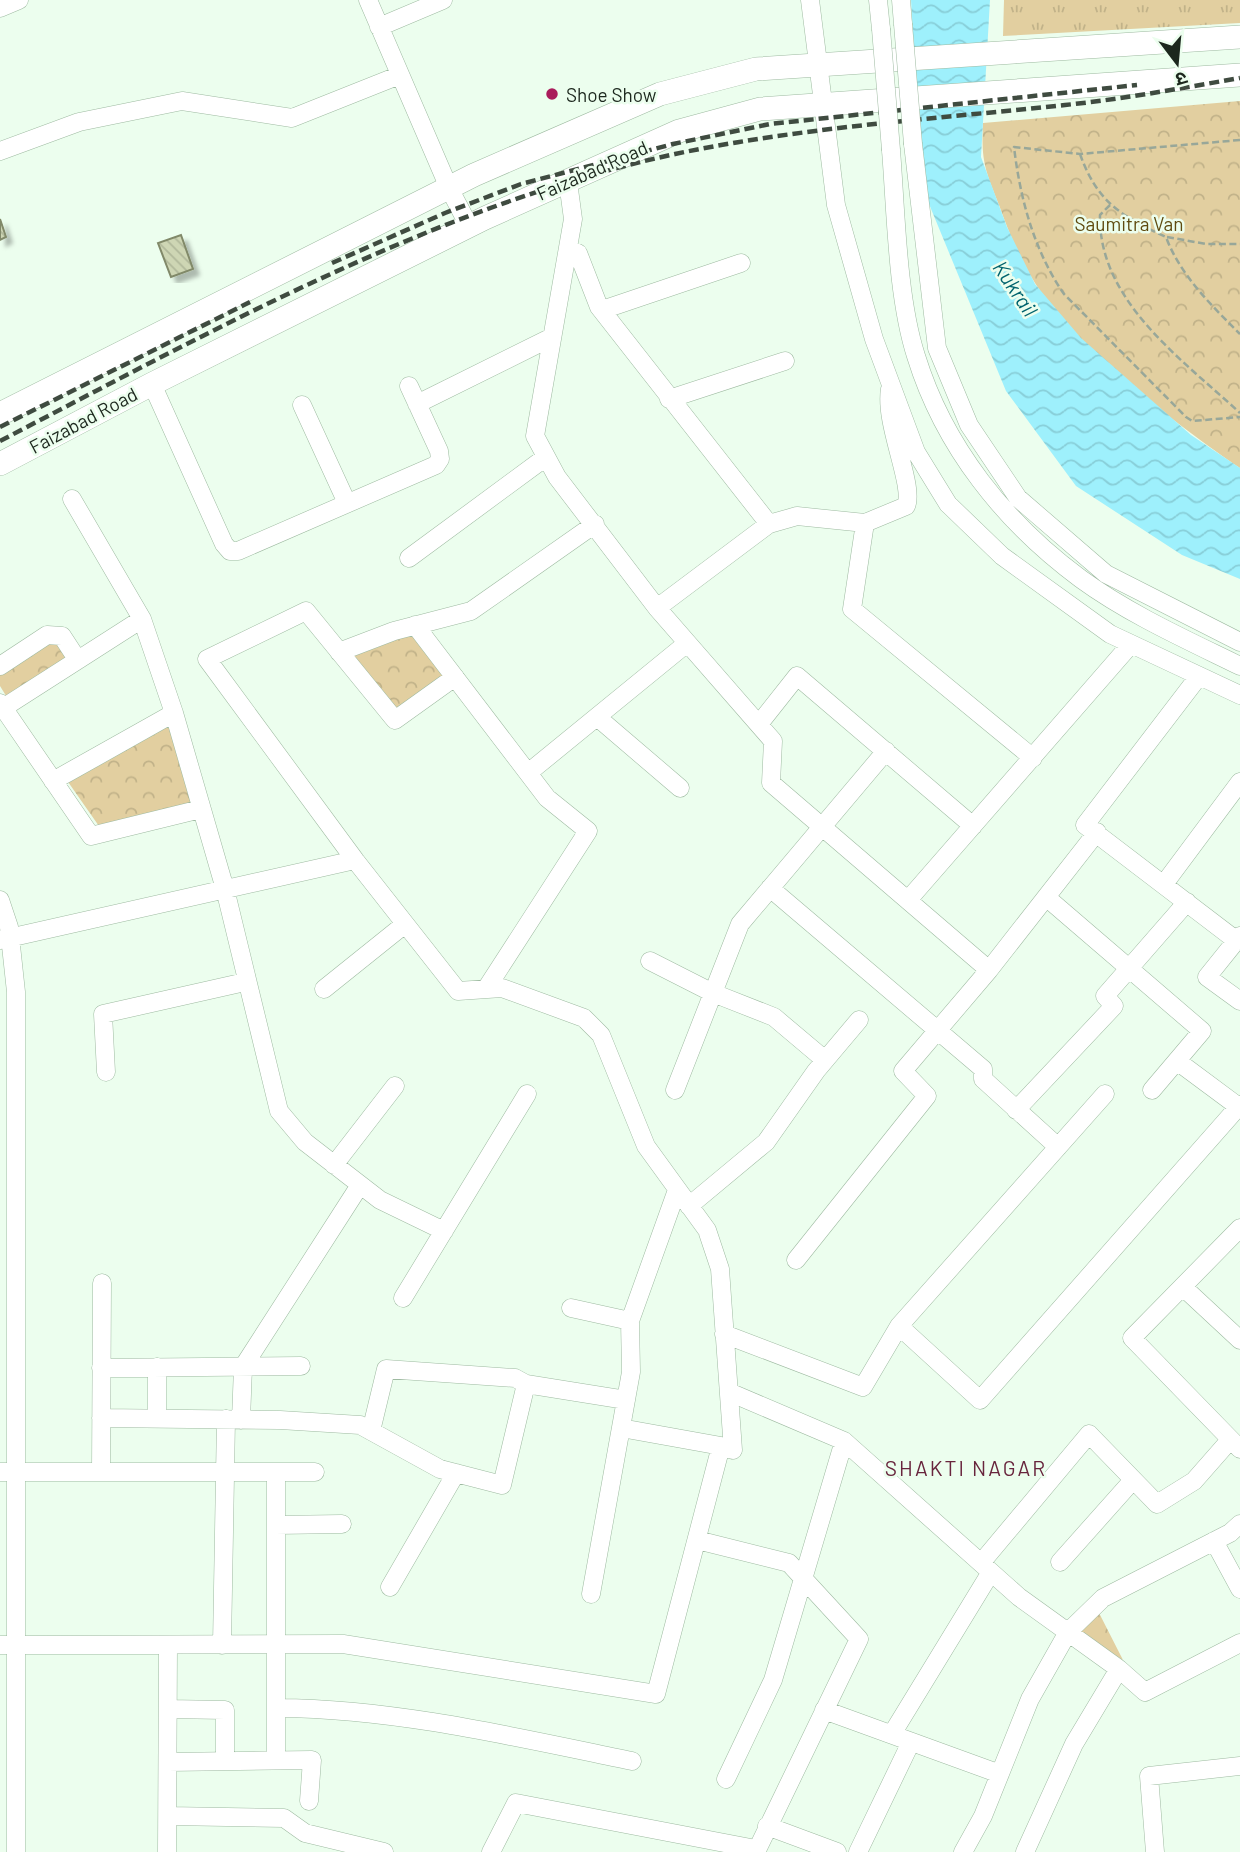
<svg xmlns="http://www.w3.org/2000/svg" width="1240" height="1852" font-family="Barlow,'Noto Sans Devanagari',sans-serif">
<defs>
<pattern id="grass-tufts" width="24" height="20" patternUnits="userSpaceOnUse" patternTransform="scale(1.75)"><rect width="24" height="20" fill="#e2cfa0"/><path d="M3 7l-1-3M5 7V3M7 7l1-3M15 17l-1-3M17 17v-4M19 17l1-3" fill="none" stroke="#c1b289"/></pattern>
<pattern id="park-crowns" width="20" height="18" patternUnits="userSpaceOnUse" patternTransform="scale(1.75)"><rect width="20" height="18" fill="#e2cfa0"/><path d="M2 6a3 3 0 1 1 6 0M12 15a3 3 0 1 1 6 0" fill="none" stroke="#c1b289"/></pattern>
<pattern id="water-waves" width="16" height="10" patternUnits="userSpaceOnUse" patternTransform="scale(1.75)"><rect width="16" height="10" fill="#9ef0fc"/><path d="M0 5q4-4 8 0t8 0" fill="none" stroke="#88ced8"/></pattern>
<pattern id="building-back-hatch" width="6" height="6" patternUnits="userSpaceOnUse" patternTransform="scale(1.75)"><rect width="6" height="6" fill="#ced6b4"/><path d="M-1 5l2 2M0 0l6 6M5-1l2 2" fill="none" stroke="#b0b89a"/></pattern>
<filter id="shadow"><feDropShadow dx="6" dy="6" stdDeviation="2" flood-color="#0004"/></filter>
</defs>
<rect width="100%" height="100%" fill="#ecfeee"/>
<path fill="url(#grass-tufts)" d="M1004,0H1240V23L1003,36Z"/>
<path fill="url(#park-crowns)" d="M1240,101V468C1178,426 1074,346 1035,283C1020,259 1008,231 999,205C985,170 981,161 983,123Z
M413,630L449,677L397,715L348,653Z
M56,639L70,660L8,699L0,686V675Z
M170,721L195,806L101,829L66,779Z
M1097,1609L1123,1660L1076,1633Z"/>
<path fill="url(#water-waves)" d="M911,0H990L981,157L1007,227L1035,284L1081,338L1191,435L1240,468V579L1182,555L1076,486L1006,391L922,187Z"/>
<path fill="url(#building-back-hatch)" stroke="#818969" stroke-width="2" filter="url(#shadow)" d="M0,219L6,237L0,240Z
M181,235L193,269L171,277L158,243Z"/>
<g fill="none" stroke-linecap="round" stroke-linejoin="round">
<defs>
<path id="minor" d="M368,0L449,188L469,226
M810,0L836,205L874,339L916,452L948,504L1002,556L1110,634L1240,695
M878,0L881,29
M901,0L903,24
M0,8L19,0
M379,27L443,0
M913,144L937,348L969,425L1018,498L1106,574L1240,642
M891,150C896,212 897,297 916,356C944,447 1005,523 1081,579C1129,614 1187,640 1240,666
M0,151L79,122L182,101L292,118L400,75
M568,182L573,219L535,436L557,477L657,608L773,741L771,783L989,970
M568,249L578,253L599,307L769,524
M602,310L741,263
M152,384L224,544L230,551H238L436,465L440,459L439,451L409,386
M669,399L785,361
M417,404L552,337
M302,405L347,503
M72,499L142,619L174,713L225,889L279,1111L305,1142L380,1200L444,1231
M865,523L852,609L1033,758
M409,558L546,457
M657,608L769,524L797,516L865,523L906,506C915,486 884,424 890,389
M415,625L547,798L588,831L486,989
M339,652L394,631L471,611L595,524
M0,666L47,635L62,636L77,659
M1199,676L1085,825L1237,941
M0,703L91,836L201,809
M0,710L142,619
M597,717L680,788
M759,724L797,676L973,826
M528,773L686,644
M53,781L174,713
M1164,884L1240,782
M770,888L983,1069V1079L1058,1147
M1046,897L1202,1031L1152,1090
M0,900L9,927L16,992V1852
M908,900L1131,644
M1240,936L1207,977L1240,1001
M0,940L355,860
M650,961L713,993L774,1017L825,1060
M324,989L405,924
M1177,1061L1239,1107
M106,1072L103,1014L245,982
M675,1090L740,924L886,751
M1016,1110L1114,1006L1105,996L1187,902
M334,1165L395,1086
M689,1206L766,1142L816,1071L859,1020
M1240,1228L1132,1338L1240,1449
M796,1260L927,1096L903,1071L989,970L1097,832
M1183,1287L1240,1340
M403,1298L527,1094
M571,1308L630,1321
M899,1326L980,1400L1240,1105
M724,1334L863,1387L899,1326L1105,1094
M157,1367V1419
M101,1368L301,1366
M729,1392L844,1441L1019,1597L1119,1669L1074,1744L1025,1852
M101,1418L280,1420L360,1425L440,1469L502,1485L526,1384L626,1400
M241,1420L243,1367L360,1185
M621,1428L721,1446
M371,1431L386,1369L515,1378L526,1384
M0,1472H315
M101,1472L102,1283
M276,1473V1760
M276,1525L342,1524
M697,1540L789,1563L859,1639L756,1852
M1214,1541L1240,1589
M1060,1562L1133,1480
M981,1563L1089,1434L1157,1504L1194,1481L1230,1440
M390,1587L456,1473
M591,1594L631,1372L630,1321L677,1190
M0,1645L343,1644L656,1694L721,1446L733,1450L720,1269L707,1230L646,1146L601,1035L584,1018L502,988L458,991L355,860L207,659L306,611L395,720L455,677
M222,1645L226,1419
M1119,1669L1145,1692L1240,1643
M278,1708C398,1709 515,1737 632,1761
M168,1709L225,1710V1761
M824,1710L1000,1774
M892,1734L991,1572
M168,1762L312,1760L309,1801
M726,1779L773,1680L844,1441
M168,1816L284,1818L305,1833L384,1852
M767,1826L837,1852
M167,1852L168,1645
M491,1852L516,1803L756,1849
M858,1852L911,1742
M963,1852L983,1816L1030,1699L1068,1632L1103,1598L1230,1533L1240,1524
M1155,1852L1149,1776L1240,1766"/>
<path id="major" d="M0,414L474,175L660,94L756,69L1240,37
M0,464L152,384L485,218L679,131L760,109L1240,75"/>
</defs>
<use href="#minor" stroke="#9ebaa1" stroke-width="19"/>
<use href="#major" stroke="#9ebaa1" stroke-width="24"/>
<path stroke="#98a799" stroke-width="2.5" stroke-dasharray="7 3.5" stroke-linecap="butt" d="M1240,140L1080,154L1014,147C1020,198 1034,251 1064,294L1186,417L1192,421L1240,417
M1080,154C1097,202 1121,216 1166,237C1180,275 1212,306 1240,334
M1110,205L1100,215C1098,301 1183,360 1240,413
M1167,237L1206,244H1240"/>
<use href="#minor" stroke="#fff" stroke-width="18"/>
<use href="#major" stroke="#fff" stroke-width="23"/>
<path stroke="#3f4b40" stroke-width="4.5" stroke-dasharray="10 5" stroke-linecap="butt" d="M332,263L445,213L521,184L673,144L770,124L1137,85
M0,427L250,302
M0,441C216,329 435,206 675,154C803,127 934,119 1065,105C1124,99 1182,88 1240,78"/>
<defs>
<path id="minor-bridge" d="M903,24L913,144
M881,29L891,150"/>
</defs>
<use href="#minor-bridge" stroke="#9ebaa1" stroke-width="19" stroke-linecap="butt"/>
<use href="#minor-bridge" stroke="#fff" stroke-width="18"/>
</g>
<circle fill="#aa1c5b" stroke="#ecfeee" stroke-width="2.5" cx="552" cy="94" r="7"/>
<g text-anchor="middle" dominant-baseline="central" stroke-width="5" stroke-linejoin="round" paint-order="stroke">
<g font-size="19" fill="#1c271d" stroke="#ecfeee" text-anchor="start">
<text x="566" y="94">Shoe Show</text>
</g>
<g font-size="19" fill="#1c271d" stroke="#ecfeee">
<text transform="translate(592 170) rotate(-24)">Faizabad Road</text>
<text transform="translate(83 420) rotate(-28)">Faizabad Road</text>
</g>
<g font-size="19" fill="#5f4b0f" stroke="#ecfeee">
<text x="1129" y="223">Saumitra Van</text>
</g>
<g font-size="21" font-style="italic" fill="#00646e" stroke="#ecfeee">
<text transform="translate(1016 288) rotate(56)">Kukrail</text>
</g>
<g font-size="21" letter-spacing="2" fill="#68253d" stroke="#ecfeee">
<text x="966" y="1467">SHAKTI NAGAR</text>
</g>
</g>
<g transform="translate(1177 63) rotate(164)" stroke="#ecfeee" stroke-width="5" paint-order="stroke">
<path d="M0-5L12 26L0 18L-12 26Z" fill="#1c271d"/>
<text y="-10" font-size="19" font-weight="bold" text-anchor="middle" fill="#1c271d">उ</text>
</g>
</svg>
